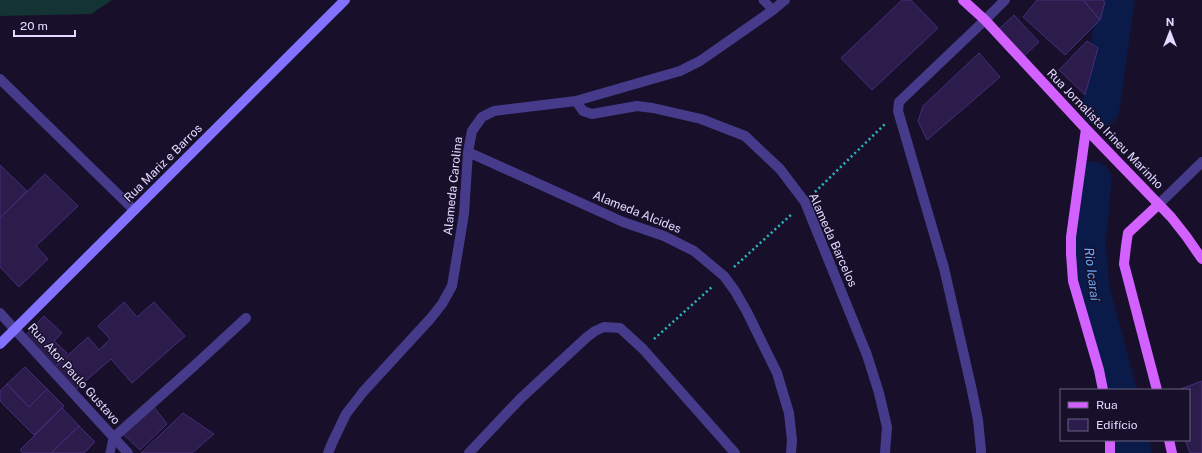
<svg xmlns="http://www.w3.org/2000/svg" width="1202" height="453" font-family="'Public Sans',sans-serif">
<rect width="100%" height="100%" fill="#18102b"/>
<path fill="#133335" d="M0,0H112L91,14L0,16Z"/>
<g fill="none" stroke-linecap="round" stroke-linejoin="round">
<path stroke="#0a1b4a" stroke-width="37" d="M1101,108L1116,0
M1093,180L1087,243L1091,290L1118,390
M1131,440L1133,453"/>
</g>
<path fill="#2b1c4c" stroke="#442e79" d="M902,0H911L938,28L872,90L841,58Z
M1037,0H1083L1100,20L1065,55L1023,17Z
M1083,0H1103L1105,2L1100,20Z
M1014,15L1039,42L1024,56L999,29Z
M1087,41L1098,48L1085,95L1059,70Z
M979,53L1000,77L927,140L918,121L923,106Z
M0,165L27,191L0,218Z
M45,174L78,206L36,246L48,259L19,287L0,267V218Z
M124,302L137,317L154,302L185,336L132,383L111,359L75,390L55,367L88,337L99,350L110,339L98,326Z
M44,316L62,333L54,341L67,353L55,367L24,337Z
M25,367L47,389L29,407L7,384Z
M1202,381V453H1190L1185,440H1189V390H1178Z
M7,384L29,407L47,389L64,406L34,435L0,401V391Z
M154,407L167,424L140,450L122,433Z
M62,408L79,426L51,453H23L20,450Z
M183,413L214,434L192,453H141Z
M79,426L95,442L84,453H51Z"/>
<g fill="none" stroke-linecap="round" stroke-linejoin="round">
<path stroke="#2ebabf" stroke-width="2.5" stroke-dasharray="2 3" stroke-linecap="butt" d="M815,192L886,123
M734,267L793,213
M654,339L713,286"/>
<path stroke="#463b8a" stroke-width="9" d="M763,0L773,10
M110,453L113,438"/>
<path stroke="#463b8a" stroke-width="10" d="M0,79L134,210
M576,101L583,111L592,114L637,106L653,108L701,119L745,136L780,169L805,202L867,355L879,393L887,427L885,453
M468,152L623,222L664,236L694,251L724,276L735,291L747,312L777,373L789,413L792,440L791,453
M1158,205L1202,162
M0,313L128,453
M113,438L194,366L246,318
M328,453L333,441L346,414L363,392L431,318L442,304L452,286L464,214L468,152L472,131L482,117L494,111L576,101L680,71L700,61L773,10L785,0
M469,453L520,399L587,337L595,331L604,327L620,328L643,349L735,453
M981,453V450L978,420L971,386L944,268L898,111L899,102L985,20"/>
<path stroke="#463b8a" stroke-width="10" d="M985,20L1005,0"/>
<path stroke="#8371ff" stroke-width="10" d="M0,344L345,0"/>
<path stroke="#d361ff" stroke-width="10" d="M963,0L985,20L1086,129L1171,217L1186,236L1202,259
M1086,129L1071,237V254L1073,281L1099,370L1103,390
M1157,390L1124,264L1126,246L1128,233L1158,205
M1169,440L1172,453
M1110,453V440"/>
</g>
<g text-anchor="middle" dominant-baseline="central" stroke-width="3" stroke-linejoin="round" paint-order="stroke">
<g font-size="12" fill="#e2daff" stroke="#18102b">
<text transform="translate(1105 129) rotate(46)">Rua Jornalista Irineu Marinho</text>
<text transform="translate(163 163) rotate(-45)">Rua Mariz e Barros</text>
<text transform="translate(453 186) rotate(-84)">Alameda Carolina</text>
<text transform="translate(637 212) rotate(22)">Alameda Alcides</text>
<text transform="translate(833 240) rotate(66)">Alameda Barcelos</text>
<text transform="translate(74 374) rotate(48)">Rua Ator Paulo Gustavo</text>
</g>
<g font-size="13" font-style="italic" fill="#68abff" stroke="#18102b">
<text transform="translate(1092 274) rotate(83)">Rio Icaraí</text>
</g>
</g>
<rect x="1060" y="389" width="130" height="52" fill="#18102b" stroke="#696180"/>
<rect x="1068" y="402" width="20" height="6" fill="#d361ff" stroke="#696180"/>
<text x="1096" y="409" font-size="12" fill="#e2daff">Rua</text>
<rect x="1068" y="419" width="20" height="12" fill="#2b1c4c" stroke="#696180"/>
<text x="1096" y="429" font-size="12" fill="#e2daff">Edifício</text>
<g transform="translate(1170 32)" stroke="#18102b" stroke-width="3" paint-order="stroke">
<path d="M0-3L7 15L0 10L-7 15Z" fill="#e2daff"/>
<text y="-6" font-size="11" font-weight="bold" text-anchor="middle" fill="#e2daff">N</text>
</g>
<path d="M14 30v6h61v-6" fill="none" stroke="#e2daff" stroke-width="2"/>
<text x="20" y="30" font-size="12" fill="#e2daff" stroke="#18102b" stroke-width="3" paint-order="stroke">20 m</text>
</svg>
